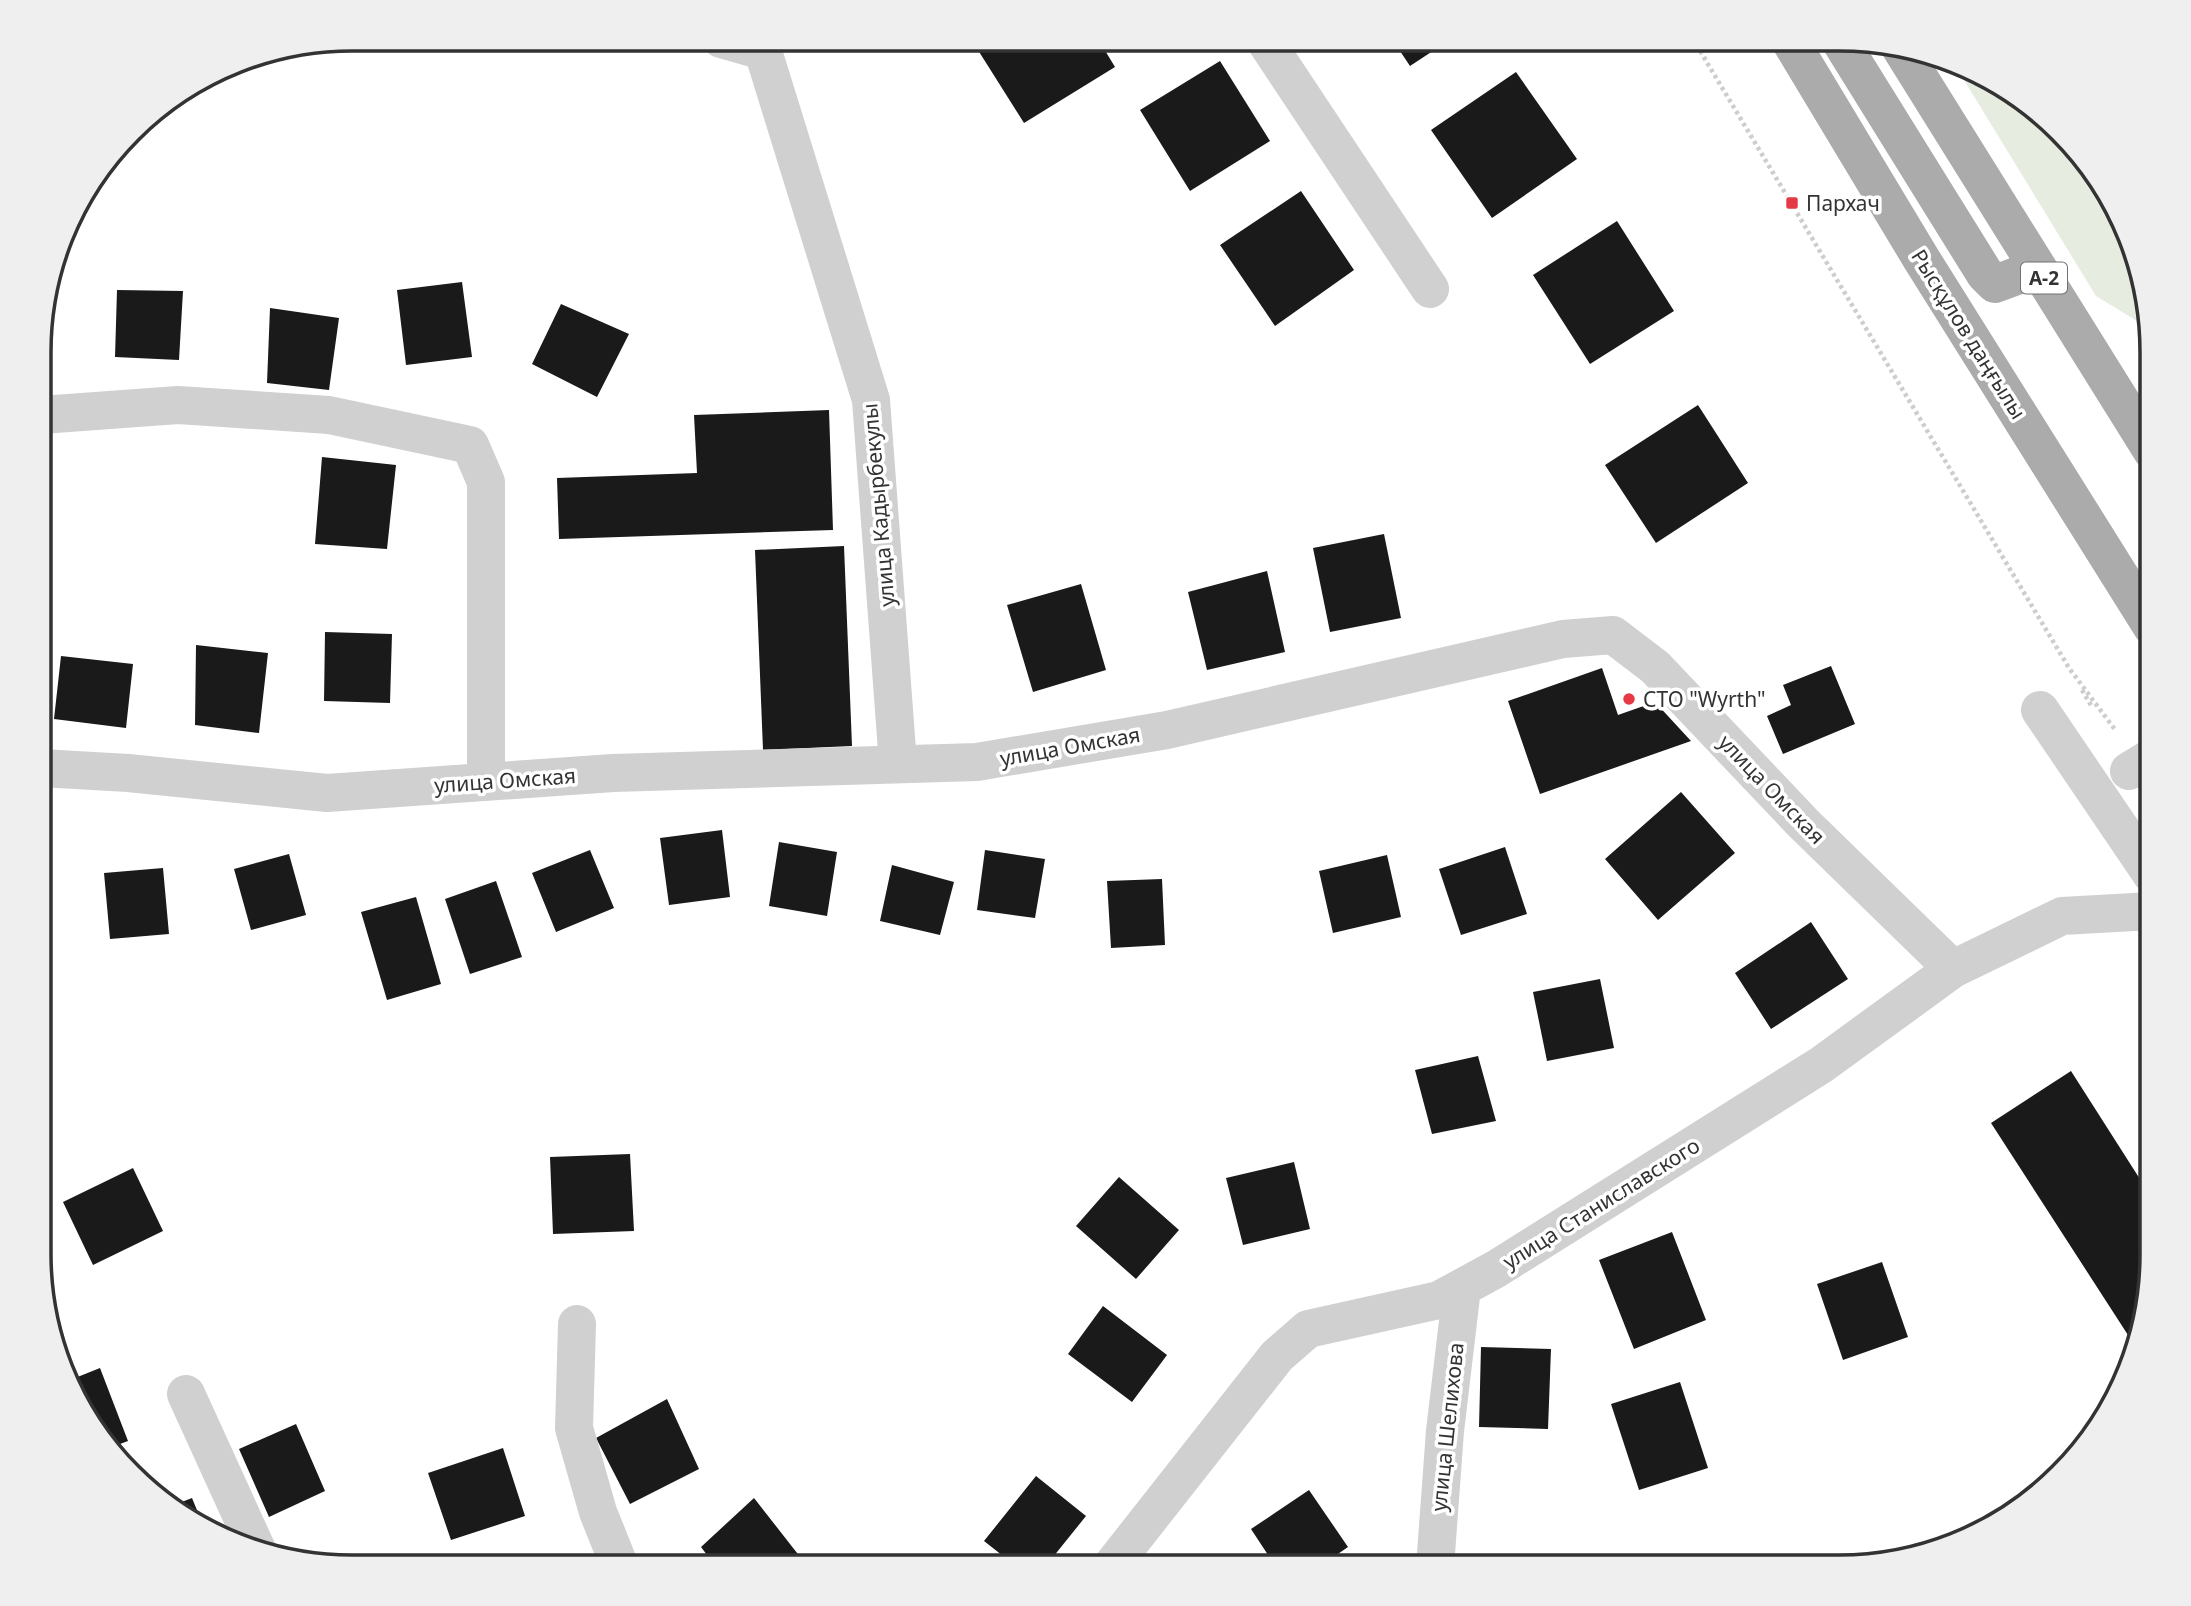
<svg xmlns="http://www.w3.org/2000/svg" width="2191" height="1606" font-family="'Noto Sans',sans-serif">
<rect width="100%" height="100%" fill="#fff"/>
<path fill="#e6ecdf" d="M1953,62L2030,103L2120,213L2152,330L2096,296Z"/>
<path fill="#1a1a1a" d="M971,39H1098L1115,67L1024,123Z
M1392,39H1451L1410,66Z
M1220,61L1270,141L1190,191L1140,110Z
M1516,72L1577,159L1492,218L1431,130Z
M1301,191L1354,270L1275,326L1220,245Z
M1617,221L1674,311L1590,364L1533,275Z
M462,282L472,357L406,365L397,290Z
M117,290L183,291L179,360L115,357Z
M561,304L629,334L597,397L532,364Z
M270,308L339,318L329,390L267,383Z
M1698,405L1748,483L1656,543L1605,465Z
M829,410L833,530L559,539L557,478L697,473L694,415Z
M322,457L396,465L387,549L315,544Z
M1384,534L1401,618L1330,632L1313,548Z
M844,546L852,746L763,750L755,550Z
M1267,571L1285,652L1207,670L1188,592Z
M1081,584L1106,670L1033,692L1007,605Z
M325,632L392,634L390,703L324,701Z
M196,645L268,653L259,733L195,725Z
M61,656L133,664L126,728L54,719Z
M1831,666L1855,724L1783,754L1767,716L1791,705L1783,685Z
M1602,668L1618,715L1655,702L1691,741L1540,794L1508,701Z
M1681,792L1735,853L1658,920L1605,859Z
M722,830L730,897L669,905L660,838Z
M779,842L837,852L827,916L769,906Z
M1505,847L1527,914L1461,935L1439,869Z
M590,850L614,908L556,932L532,873Z
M985,850L1045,859L1035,918L977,910Z
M289,854L306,915L251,930L234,869Z
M1387,855L1401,917L1333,933L1319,871Z
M892,865L954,882L940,935L880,921Z
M163,868L169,934L110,939L104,873Z
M41,877H43L47,917L41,918Z
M1162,879L1165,945L1111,948L1107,881Z
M496,881L522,957L470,974L445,899Z
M416,897L441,984L387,1000L361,912Z
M1811,922L1848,979L1771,1029L1735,973Z
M1600,979L1614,1048L1547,1061L1533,992Z
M1478,1056L1496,1121L1432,1134L1415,1070Z
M2071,1071L2152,1198V1274L2137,1349L1991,1123Z
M630,1154L634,1231L553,1234L550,1157Z
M1294,1162L1310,1229L1243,1245L1226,1178Z
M133,1168L163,1231L93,1265L63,1202Z
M1119,1177L1179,1230L1136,1279L1076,1226Z
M1672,1232L1706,1320L1634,1349L1599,1260Z
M1882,1262L1908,1337L1843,1360L1817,1284Z
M1103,1306L1167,1355L1132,1402L1068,1354Z
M1481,1347L1551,1349L1548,1429L1479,1427Z
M100,1368L128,1441L112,1447L80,1411L70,1380Z
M1680,1382L1708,1468L1639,1490L1611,1404Z
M667,1399L699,1469L630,1504L596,1438Z
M296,1424L325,1491L269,1517L239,1449Z
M503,1448L525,1516L451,1540L428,1473Z
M1036,1476L1086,1516L1045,1567H1017L984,1541Z
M1309,1490L1348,1547L1319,1567H1276L1251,1529Z
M192,1498L203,1525L169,1507Z
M754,1498L808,1567H716L701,1547Z
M1166,1556L1179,1567H1156Z"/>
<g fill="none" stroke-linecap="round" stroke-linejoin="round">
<path stroke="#cdcdcd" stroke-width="4.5" stroke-dasharray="3.5 3.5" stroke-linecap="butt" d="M1693,39L2069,668L2116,731
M2082,690L2092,707"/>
<path stroke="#d0d0d0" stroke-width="38" d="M721,39L763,51L871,400L898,764
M1264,39L1430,289
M41,415L178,405L329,415L470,445L486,482V782
M2040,710L2152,875
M41,768L128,773L327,793L613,773L977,762L1167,730L1563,639L1613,635L1655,667L1803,823L1953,969
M577,1324L574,1428L598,1512L620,1567
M186,1394L258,1552
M1111,1567L1277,1356L1308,1329L1439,1300L1496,1269L1821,1065L1953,969L2062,916L2152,911
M1435,1567L1445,1431L1462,1288"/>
<path stroke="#ababab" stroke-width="38" d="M1789,39L1922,260L2152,627
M1839,39L1985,274L1995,284L2038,268
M1900,47L2152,451"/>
<path stroke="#d0d0d0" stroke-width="38" d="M2129,771L2152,757"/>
</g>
<g fill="#e63946" stroke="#fff" stroke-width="2.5">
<rect x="1785" y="196" width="14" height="14" rx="3.5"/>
<circle cx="1629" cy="699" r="7"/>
</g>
<g text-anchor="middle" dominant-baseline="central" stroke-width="7" stroke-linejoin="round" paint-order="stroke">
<rect fill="#fff" stroke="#707070" stroke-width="2" x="2021" y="262.5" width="46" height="31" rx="5"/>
<g font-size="19" font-weight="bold" fill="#333">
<text x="2044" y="278">A-2</text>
</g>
<g font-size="21" fill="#333" stroke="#fff" text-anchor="start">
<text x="1806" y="203">Пархач</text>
<text x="1643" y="699">СТО "Wyrth"</text>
</g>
<g font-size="21" fill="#333" stroke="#fff">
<text transform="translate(1969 334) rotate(58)">Рысқұлов даңғылы</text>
<text transform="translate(878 505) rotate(-95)">улица Кадырбекулы</text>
<text transform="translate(1070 746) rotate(-10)">улица Омская</text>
<text transform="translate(505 780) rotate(-4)">улица Омская</text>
<text transform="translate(1772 789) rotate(46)">улица Омская</text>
<text transform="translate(1601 1203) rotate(-32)">улица Станиславского</text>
<text transform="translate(1447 1427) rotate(-84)">улица Шелихова</text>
</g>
</g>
<path d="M0 0H2191V1606H0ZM352 51H1839A301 301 0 0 1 2140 352V1254A301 301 0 0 1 1839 1555H352A301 301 0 0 1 51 1254V352A301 301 0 0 1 352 51Z" fill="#efefef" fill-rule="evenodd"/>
<path fill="none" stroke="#333" stroke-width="3.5" d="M352 51H1839A301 301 0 0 1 2140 352V1254A301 301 0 0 1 1839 1555H352A301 301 0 0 1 51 1254V352A301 301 0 0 1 352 51Z"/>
</svg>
